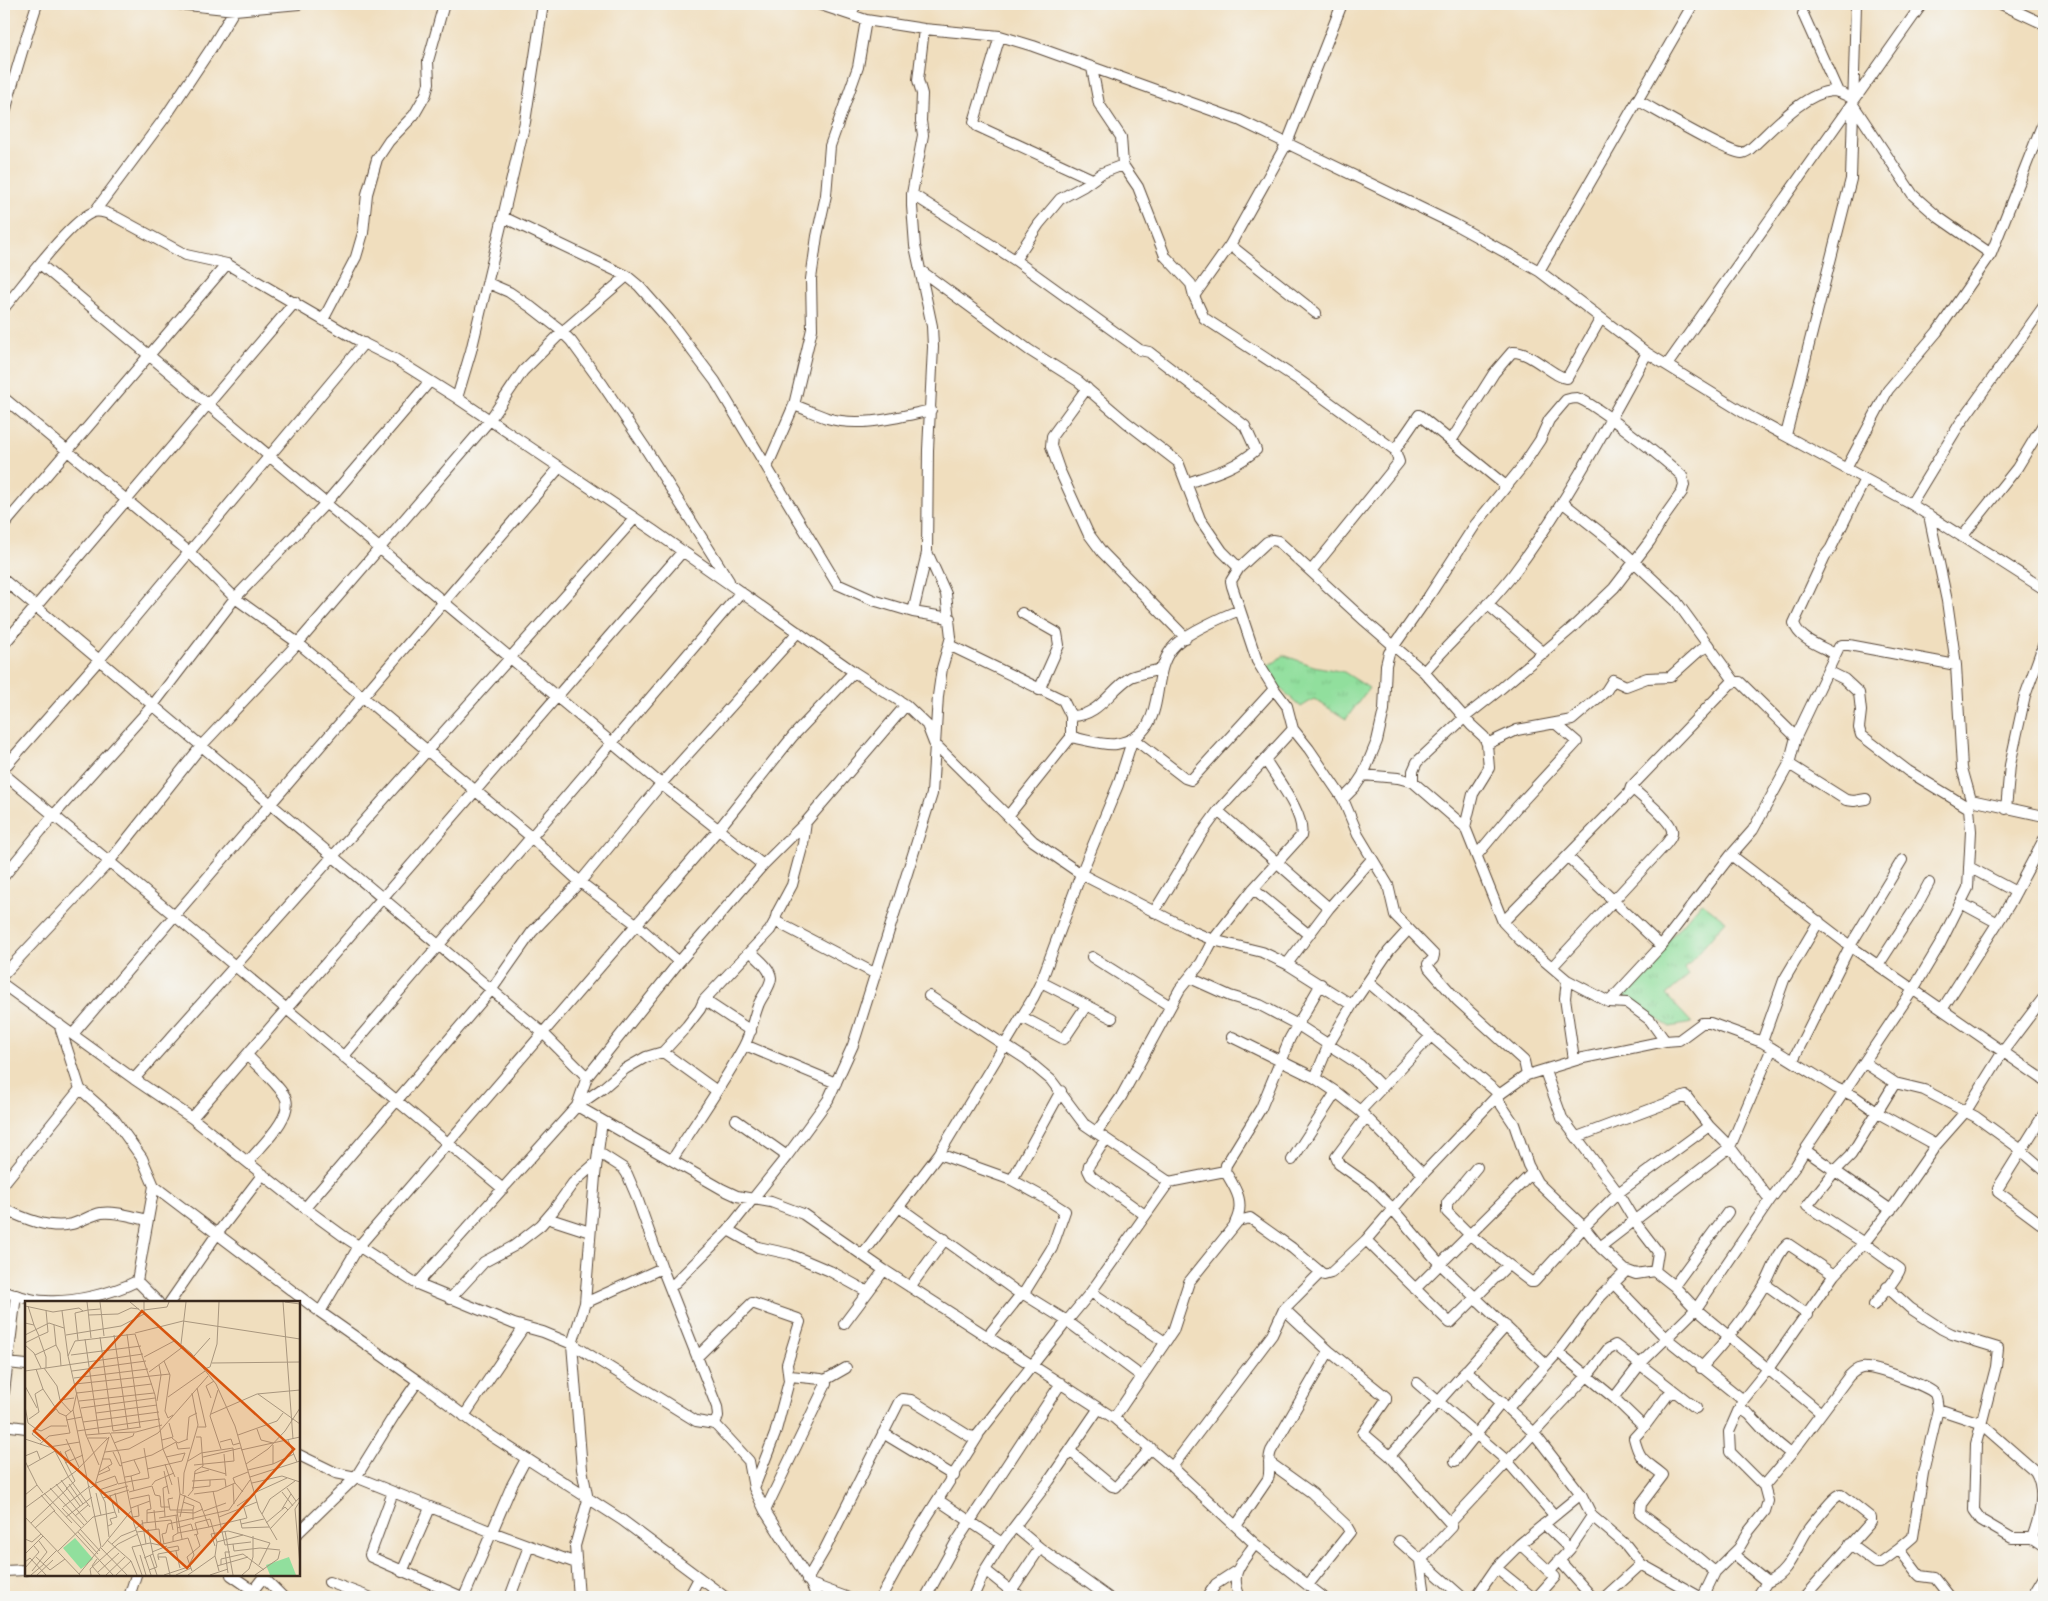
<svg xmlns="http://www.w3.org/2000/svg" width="2048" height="1601" font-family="Sriracha,sans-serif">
<defs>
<pattern id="grass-tufts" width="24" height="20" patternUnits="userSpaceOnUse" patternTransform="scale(1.25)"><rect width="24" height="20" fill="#91df9d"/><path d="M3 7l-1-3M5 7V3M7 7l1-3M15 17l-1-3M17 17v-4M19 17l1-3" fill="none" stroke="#7ec087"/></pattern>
</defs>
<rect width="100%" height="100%" fill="#f6f6f2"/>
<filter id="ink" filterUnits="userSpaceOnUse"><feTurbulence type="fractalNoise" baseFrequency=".02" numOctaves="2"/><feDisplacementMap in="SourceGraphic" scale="10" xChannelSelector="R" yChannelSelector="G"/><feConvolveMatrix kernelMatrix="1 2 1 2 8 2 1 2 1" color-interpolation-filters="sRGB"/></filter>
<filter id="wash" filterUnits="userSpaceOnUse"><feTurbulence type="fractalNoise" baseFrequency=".0096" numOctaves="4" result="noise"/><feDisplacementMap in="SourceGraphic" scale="20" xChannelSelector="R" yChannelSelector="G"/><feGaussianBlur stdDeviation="1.12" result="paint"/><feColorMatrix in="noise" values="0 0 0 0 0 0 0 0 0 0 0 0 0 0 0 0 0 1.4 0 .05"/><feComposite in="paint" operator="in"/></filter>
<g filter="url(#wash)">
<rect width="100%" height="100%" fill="#f0debe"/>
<path fill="url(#grass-tufts)" stroke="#66845e" d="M1283,655L1314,666L1344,672L1369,688L1346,719L1314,699L1301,707L1272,681L1266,666L1275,662Z
M1701,902L1726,921L1685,968L1689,975L1666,995L1692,1023L1670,1027L1620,997Z"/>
</g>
<g filter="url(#ink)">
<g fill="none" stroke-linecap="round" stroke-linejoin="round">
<defs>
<path id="street" d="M178,4L235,10L299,4
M818,4L866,20L924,29L1000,36L1033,46L1239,120L1454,224L1539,271L1647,353L1749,416L1911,504L2044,589
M2001,4L2044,24
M850,14L857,4
M1803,14L1838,92
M1000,36L974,122L977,126L1092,179
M1092,68L1099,104L1121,137L1123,165L1138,187L1165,256L1191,284L1194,296L1204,318L1299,380L1395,450L1419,415L1506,486
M1637,100C1654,109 1729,154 1742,153C1744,153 1747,151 1749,150C1770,132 1803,93 1832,91C1839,91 1847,96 1854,99
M1854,106L1913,195L1938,217L1991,254
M4,117C13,79 25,41 37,4
M912,194L1015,260L1140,350L1149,352L1245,426L1256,450C1234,469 1213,474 1187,483
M95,211L166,116L212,47L238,4
M503,217L525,122L543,4
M1230,245L1316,313
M1015,260L1039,224L1060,199L1084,186L1102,173L1123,165
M40,264L661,784L763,865
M920,270L1029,350L1078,381L1126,422L1178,462L1200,519L1222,551L1239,568L1231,581L1232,586L1257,661L1274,689L1287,706L1293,729L1309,749L1343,799L1358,835L1388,885L1395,915L1434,955L1433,959L1428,964L1429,968L1457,1000L1524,1061L1527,1075
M1539,271L1693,4
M488,283L509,292L531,307L558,328L571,341L603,385L644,446L729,581
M1194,296L1230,245L1287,143L1342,4
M4,308C20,289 73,217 94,212C102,210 109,214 116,217L186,255L227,264L361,342L395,359L457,398L654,531L854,672L906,705L927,725L934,743L1033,841L1081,874L1194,932L1213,940L1262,952L1287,964L1352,1005
M323,320L356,257L363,233L367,194L377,159L389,141L414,115L426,94L429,83L428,61L444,4
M1667,365L1922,4
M1087,388L1052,436L1051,446L1059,469L1088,533L1102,552L1186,638
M4,398L189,552L235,598L298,643L531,837L580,882L636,924L679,962
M457,398L471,351L503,217L627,276L639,286L669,320L715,381L837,584L873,600L913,612L927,553
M794,405C805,409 816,414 827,418C860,428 898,417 931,410
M1786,435L1851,179L1856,4
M1451,441L1494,373L1512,352C1530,350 1554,378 1567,378L1601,318
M767,467L794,405L812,329L811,279L817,236L826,195L830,146L858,67L866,20
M1846,469L1888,390L1937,332L1991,254L2044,120
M1562,502L1614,543L1676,601L1735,682
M1911,504L1959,425L2044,306
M4,525L227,264
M1962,537L2017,468L2044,423
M1239,568L1267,542L1272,540L1278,541L1365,621L1424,672L1471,725L1484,737L1487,744L1489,768L1473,794L1465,827L1503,922L1520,940L1567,980L1565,998L1574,1060
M1311,571L1399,462L1395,450
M4,580L543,1033L587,1077
M1487,604L1544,653
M913,612L950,618
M1022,613L1057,633L1059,645L1039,690
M4,644L295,302
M949,645L1063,700L1071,716V737L1008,816
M1835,654C1821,646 1799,640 1794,623L1825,556L1831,548L1865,479
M1828,671L1844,679L1859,693L1861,711L1859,728L1861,735L1908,771L1969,808
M1424,672C1453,638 1487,609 1514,573C1565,505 1606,428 1647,353
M1071,716C1099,717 1110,689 1131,677C1140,673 1152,672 1161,669
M1071,737C1082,739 1106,746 1116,744C1174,733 1145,673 1176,644C1189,632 1224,616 1240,610
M1487,744L1517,730L1572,720L1606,691L1613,680L1626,686L1647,678L1670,677L1700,650L1710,646
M1789,764L1846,800L1854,801L1866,799
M4,768L99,660L364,343
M4,774L503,1189
M1363,775L1398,778L1413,782L1465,827
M1343,799L1355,787L1363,775L1377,741L1384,710L1386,665L1389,653L1429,596L1475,525L1522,467L1540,440L1549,420L1566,400C1569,399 1573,398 1577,398C1594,402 1666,461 1682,476L1684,485L1682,492L1662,520L1650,541L1614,588L1572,628L1498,691L1465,717L1417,762L1413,771V782
M1971,800L2044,816
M2006,809L2010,765L2025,696L2044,643
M1218,811L1329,908
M1477,855L1516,808L1577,742L1555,723
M1731,855L1850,946L2044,1080
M1568,857L1661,946
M1969,867L2016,892
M4,876L53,816L153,705L235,598L326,503L430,381
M1253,889L1309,935
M1961,903L1998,923
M1154,912L1202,833L1218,811L1293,729
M775,921L874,973
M1503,922L1629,793L1631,787L1730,684L1735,682H1740L1796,737
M1092,957L1170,1006
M1287,964L1329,908L1372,859
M1879,964L1916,907L1929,883
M1552,967L1666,844C1669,840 1673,836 1672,830C1669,818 1640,796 1631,787
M4,974L109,862L202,745L298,643L489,421L523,371L562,332L627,276
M1190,978L1230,996L1260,1005L1298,1025L1360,1065L1382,1087
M1567,980L1609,1002L1627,1003L1650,1020L1665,1041
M1041,982L1112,1018
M1369,983L1499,1094
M4,985L134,1079L192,1118L305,1208L346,1238L417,1284L577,1106L722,1189L737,1196L771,1202L803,1214L884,1270L1114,1418L1172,1467L1255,1544L1323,1597
M929,996L1026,1059L1051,1080L1084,1124L1169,1182L1091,1292L1067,1321L1022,1293L987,1337
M704,1000L751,1031
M1609,1002L1661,946L1731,855L1753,830L1789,764L1796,737L1839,647L1842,645H1849L1956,665
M1943,1008L2009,905L2044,839
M1022,1017L1064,1039L1086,1006
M59,1024L80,1089L114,1119L142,1158L154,1186L320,1312L418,1381L490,1435L622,1520L725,1597
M73,1034L559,468
M1232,1037L1315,1078L1336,1092L1360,1111L1423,1174
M1762,1042L1784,980L1819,921
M745,1045L836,1083
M663,1052L717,1091
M247,1055C259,1068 274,1080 284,1095C297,1114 260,1147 248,1162
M343,1057L741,592
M1793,1060L1850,946L1902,860
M1865,1063L1895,1083L1924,1090L1976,1117L2016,1146L2044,1170
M1545,1071L1562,1118L1616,1190L1635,1222L1658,1252L1655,1271
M1315,1078L1329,1044L1352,1005L1389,951L1409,929
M134,1079L635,518
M577,1106L603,1088L625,1069L646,1057L663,1052L687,1026L700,1009L704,1000L770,930L775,921L777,913L792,885L803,844L806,822L906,705
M577,1106L587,1077L679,962L763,865L806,822
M1360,1111L1431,1036
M2044,1114L1998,1188V1192L2044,1226
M1366,1117L1336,1157L1339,1164L1370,1186L1390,1206L1439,1263L1546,1365
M192,1118L683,551
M736,1120L787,1156
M602,1121L598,1152L623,1168L627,1174L636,1195L662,1268L717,1407L718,1416L715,1424L749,1461L754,1488L765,1511L811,1584L817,1597
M1096,1133L1121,1097L1180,989L1201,963L1213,940L1253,889L1301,836C1306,815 1276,778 1265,759
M1577,1137L1686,1096L1709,1126
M1105,1140L1089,1165L1088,1170L1091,1176L1145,1215
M1805,1150L1891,1210
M939,1154L1012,1180L1043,1197L1065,1211L1052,1248L1024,1293
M672,1160C696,1122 723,1085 744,1046C751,1033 753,1019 758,1006C761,997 771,987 771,978C770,967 757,958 750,951
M1292,1160L1336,1092
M1477,1167L1447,1203V1212L1470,1235L1531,1282H1534L1584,1227L1618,1193L1709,1126L1730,1147L1770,1200
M1012,1180L1061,1091
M1169,1182L1225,1171
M4,1183L80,1089
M899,1207L1020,1294
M305,1208L492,989L532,932L580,882L661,784L798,632
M4,1209C23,1218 50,1230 72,1224C82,1221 91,1215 101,1213C116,1211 133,1217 148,1220
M547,1218L590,1232
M1235,1223C1246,1202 1235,1188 1225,1171L1226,1165L1261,1108L1290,1038L1321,984
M728,1230L758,1247L790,1254L830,1271L868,1292L884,1270
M1366,1240L1423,1174L1496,1097
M1600,1247L1730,1147L1772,1048
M862,1255L939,1154L1033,998L1041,982L1081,874L1118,785L1133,738L1185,778L1191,780L1274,689
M137,1281L158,1302
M1613,1283L1666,1338L1743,1400
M417,1284L514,1324L543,1332L572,1344L696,1421L715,1424
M1765,1284L1808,1315
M1674,1286L1728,1212
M671,1287L728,1230L787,1156L828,1100L853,1045L932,794L938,696L942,668L951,637L946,594L927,552L928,450L933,347L932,326L915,246L912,206V194L923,135L921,121L922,94L918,80L924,29
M910,1287L945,1239
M1887,1287L1910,1308L1942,1329L1952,1334L1998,1348L1996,1367L1976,1444L1974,1510L1981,1520L1998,1530L2012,1538H2032L2044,1546
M1415,1289L1532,1173
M4,1292C17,1295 32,1301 46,1301C72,1303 114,1293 137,1281L154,1186
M1091,1292L1165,1342
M450,1299L484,1262L514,1246L541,1225L553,1211L573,1183L597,1162
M170,1302L217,1234L263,1174
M585,1303L662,1268
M1874,1305C1881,1295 1897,1280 1900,1269L1864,1243L1807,1206L1835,1171L1851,1155L1895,1083
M1284,1309L1329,1351L1386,1397V1400L1363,1433L1390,1456L1450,1523
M320,1312L359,1246L718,830L793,736L854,672
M844,1324L868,1292
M1558,1352L1614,1398
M697,1357L752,1303L798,1319L800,1322L787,1364L789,1381L775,1434L754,1488
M8,1363L26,1365
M1701,1368C1725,1342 1747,1315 1765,1284C1773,1271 1776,1254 1788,1244L1834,1275
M1466,1370L1533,1432L1581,1494
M825,1380L846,1368
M1417,1383L1507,1461L1554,1515
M4,1392L16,1295
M1508,1408L1558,1352L1600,1297L1626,1271
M1740,1408L1749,1414L1769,1436L1791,1454
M1821,1413L1696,1309L1674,1286L1655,1271L1636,1274L1625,1270L1600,1247L1584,1227L1537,1182L1528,1165L1514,1124L1496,1097L1527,1075L1583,1058L1665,1041L1679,1040L1702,1023H1710L1762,1042L1836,1088L1854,1096L1878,1113L1936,1145L1966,1111L2004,1050L2044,997
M464,1416L524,1327
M1114,1418L1173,1331L1189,1282L1238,1221L1250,1218L1292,1248L1324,1275L1331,1273L1366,1240L1450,1323L1508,1265
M4,1425L26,1428
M1644,1427L1667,1396L1670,1393H1676
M883,1433L954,1476
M1070,1451L1112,1486L1116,1487L1151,1448
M299,1455L336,1473L356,1477L492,1532L576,1563
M1390,1456L1506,1326
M1455,1461L1502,1402
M1269,1462L1312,1493L1346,1525L1350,1532L1308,1585
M1172,1467L1272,1335L1284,1309L1320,1273
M1764,1486L1730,1452L1729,1432L1743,1400L1768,1369L1834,1275L1864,1243L1895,1204L1936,1145
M393,1492L370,1555L371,1557L462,1597
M938,1500L1002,1543
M765,1511L826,1384L825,1380L821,1379L790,1376
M1544,1524L1570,1549
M1236,1526L1268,1479C1271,1470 1267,1461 1271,1451L1329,1351
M1015,1527L1040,1548L1108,1597
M299,1532L356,1477L395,1414L418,1381
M1399,1541L1462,1597
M1520,1544L1555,1577L1537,1597
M1850,1544L1876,1563H1880L1899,1549L1918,1574L1920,1576L1935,1578L1950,1597
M1899,1549L1913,1537L1923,1473L1938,1409
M1733,1554L1767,1582L1757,1597
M1559,1560L1592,1597
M1496,1568L1532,1597
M985,1570L1011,1591L1023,1597
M4,1571L26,1570
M1550,1571L1570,1549L1592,1516
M402,1572L430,1508
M1715,1572L1684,1546L1640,1513L1641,1504L1663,1475C1645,1460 1640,1462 1634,1438L1644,1427L1614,1398L1641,1363L1696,1309L1770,1200L1795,1167L1805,1150L1914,988L1939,946L1968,888L1971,831L1969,808L1971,800L1962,768L1956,665L1947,601L1929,515
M231,1575L254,1591
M263,1577L283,1597
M807,1580L825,1549L899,1402L902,1399L911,1400L969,1436L976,1437L1067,1321L1141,1376
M329,1582L369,1597
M1767,1582C1789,1574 1795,1549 1807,1531C1812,1524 1818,1517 1824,1510C1829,1504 1834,1497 1841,1494L1871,1518V1522L1804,1597
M811,1584L846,1597
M1011,1591L1040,1548
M129,1597L136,1575
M248,1597L265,1575
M464,1597L512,1485L526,1459
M510,1597L529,1546
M579,1597L575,1546L588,1500L582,1469L572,1344L585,1303L595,1176L598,1152
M689,1597L699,1578
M881,1597L913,1539L978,1436
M926,1597L955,1544L1061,1383
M973,1597L985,1570L1002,1543L1049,1481L1099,1408
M1207,1597L1216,1584L1236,1571
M1240,1597C1229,1573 1241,1564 1255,1544
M1423,1597L1424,1588L1420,1561L1452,1527L1450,1523L1587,1376L1608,1349L1615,1345L1619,1348L1696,1408
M1476,1597L1496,1568L1520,1544L1581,1494L1592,1516L1626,1545L1641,1564L1700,1597
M1605,1597L1641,1564
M1703,1597L1715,1572L1739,1548L1749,1531L1765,1511L1768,1501L1764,1486L1791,1454L1849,1376C1853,1372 1856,1369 1862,1368C1873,1366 1929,1386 1935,1394C1937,1398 1937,1404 1938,1409L1980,1423L2035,1471C2047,1491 2040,1517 2032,1538
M2032,1597L2044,1577"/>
</defs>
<use href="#street" stroke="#564536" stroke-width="12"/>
<use href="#street" stroke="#fff" stroke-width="10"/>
</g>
</g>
<g transform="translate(25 1301)">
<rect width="275" height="275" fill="#f0debe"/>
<path d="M264,256L271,274H245L241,264Z" fill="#91df9d"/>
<path d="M50,237L68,258L56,268L38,247Z" fill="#91df9d"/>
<path fill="none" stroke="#a8967e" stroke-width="1" d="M75,1L79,35M105,1L166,52L191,83L210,125L234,208L252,239M258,1L268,138M260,1L275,3M0,5L28,11L54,7L58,10M3,5L9,24M119,9L142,6L144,1M37,10L43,55M64,14L93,13L106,7L114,8M0,22L9,24L14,35L0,42M29,24L31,44M110,32L158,20L275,38M102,33L115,126M0,34L24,22L39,27M41,34L96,25L119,13V1M89,34L103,128M14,35L23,31L21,9M14,36L21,56V67M75,36L88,130M66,37L63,9L75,8M60,38L74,133M53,39L50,12L63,9L62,1M156,43L161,1M0,44L9,52L16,67M10,54L31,44L35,52L36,65M46,54L116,45M169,55L185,37M119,56L151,39M139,60L159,45M187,62L275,61M19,67L32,85L35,99L49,97M11,68L18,88M179,68L185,66L192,43L194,1M0,70L118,53M47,70L121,60M124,71L139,60L145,74L140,110L143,117L148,114M49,77L123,68M50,83L145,73M0,85L12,107M172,87L181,126H173M193,89L185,115L196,148M52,91L48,109L76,246L54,273M52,92L127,83M233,93L275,123M143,96L180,70M186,97L181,85L189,80M35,99L46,111M54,100L129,92M132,100L136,74L134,64M0,105L3,122L11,128L7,133L16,140M56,107L130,97M71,112L132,104M186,113L232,93L275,89M4,118L14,111L10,93L18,88L34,112L41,115L48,109M41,119L57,116M58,121L134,111M11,128L16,130L26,125H42M11,128L31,108M232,128L236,139L248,142M52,130L135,118M88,130L116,126M86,132L111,131L137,124M61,134L74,164M213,134L252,120L258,112M63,137H82M147,137L153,142L163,138M0,138L24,146L55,141M41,138L54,166M162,138L164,116L172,112M137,139L148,136L144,122M263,139L272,161M195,141L206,138L208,144L215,142M89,142L108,135L109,132M15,143L24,135L45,132L41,115M248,144V163M46,148L40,151L46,165M216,149L275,136M35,150L50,180L41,188M80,151L104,148L133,132L183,75M88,151L95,165L97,164M199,153L201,175M0,155L12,150L15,158M141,156L160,152M178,156L216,147M0,160L12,184M163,160L176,152L208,147L209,160L169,164M40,162L58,154M97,162L127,154L151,141L153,148L165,147M140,163L147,184M221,163L243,148L260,130L275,107M2,166L30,150L44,177L65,206M177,166L201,173M122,168L157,160L160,152M223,169L248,163L269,153M139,170L144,193M74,171L87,163L85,158H77M169,173L184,169M73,174L85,169L83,166M106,175L115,172L109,159M100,176L106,175L107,180L124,177L119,147M153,176L155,193L152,211L157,238M225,176L275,160M36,179L55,205M167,180L200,178L201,186M71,182L90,175L93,183L107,180L109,190M210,182L208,177L223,171M227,182L257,175L275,181M31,183L62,221M44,183L58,203M71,183L80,201L84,236M208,183L209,203M127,184L130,180L149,172M25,187L59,224M65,187L70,184L84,136M167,187L185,185V179M262,187L271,200M74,189L92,183M188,190L200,244L226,241M104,191L127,185L130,194L135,195L136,206H144M257,191L268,205M19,192L47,222M71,192L76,214M90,192L94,212M229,192L262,177M76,193L103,185M155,193L175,202L184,226L222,217L219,207M158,193L159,172L173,124L167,92M169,193L192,190L210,182L218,191M0,194L12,184L18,192M16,194L30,210M163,195L168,189L170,170L178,165L176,136H171M78,197L104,189M148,197L143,198L145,209H168V219M105,198L124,194M275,200L270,208L275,264M158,201L169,205L168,209M212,205L230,193M38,206L65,185M0,207L51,170L84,136M37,207L56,227M106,207L125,200M257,208L266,193M129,209L131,228M29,210L88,274M179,210L201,202M152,211L169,212L178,208M122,212L140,210M237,213L245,198L270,180M151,214L153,232M50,215L63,204M0,216L55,274M41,216L67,196M108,216L114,215L113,205M140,216L138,187L143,185M155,216L160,194M194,216L232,201M134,217L152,214M185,218L192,241M215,218L217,227L244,226M117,219L121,243M122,221V209L126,208L124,194M6,222L42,188M241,222L260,206L263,209M216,223L239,218M83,225L87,223L85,218L92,216L90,211M10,227L30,209M152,227L166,223L168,229M55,228L75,250M110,228L118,222L146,219L148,229M123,228L128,253M245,228L275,196M200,230L208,274M53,231L73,253M112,231L134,228L136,244M169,234L173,233L170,222L185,218M0,238L7,241L16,233M82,239L106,260L112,274M148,240V235L153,232L184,226M87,243L96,235L111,229M139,243L137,233L141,232L143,223L204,209L225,179M208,243L209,250L235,247L255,249M190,245L186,233L203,230L218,234M77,246L106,210M76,247L102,274M33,250L68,216L90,211L85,194M151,250L155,267M127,251L142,245M0,253L18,235M115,254L121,274M125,254L132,274M190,255L194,270M11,256L25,269L40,258M133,256V253L154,249L153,245L142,247M119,257L128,253L132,266L124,269M72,258L67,265L75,274M134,259L133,256H141L145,274M0,261L5,257L21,274M18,263L32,249M196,264V258L218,253L239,269M192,265L223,256M0,267L14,251L9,245M7,270L22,251L14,240M167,270L162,256L175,245L171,233M73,271L94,252M203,272L200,251H205M6,274L19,263M12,274L28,259M66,274L65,268L93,243L113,233M81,274L100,256M91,274L106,260M117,274L107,246L125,242L134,244L163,237L169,254L165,262M126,274L109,223L95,155L85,132L61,134L43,55L50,40L110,33L130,94L138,148L150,176M139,274L166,265M151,274L166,267M163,274L190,255L192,241L218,234L245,242L234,264M185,274L203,268M217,274L224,268L228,256V235M230,274L253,258L255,250"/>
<path fill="#d7540e" fill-opacity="0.15" stroke="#d7540e" stroke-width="2.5" d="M117,10L269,148L162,267L9,130Z"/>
<rect width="275" height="275" fill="none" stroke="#3b2a1e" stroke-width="2.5"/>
</g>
<rect width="2048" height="1601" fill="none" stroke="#f6f6f2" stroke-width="20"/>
</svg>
